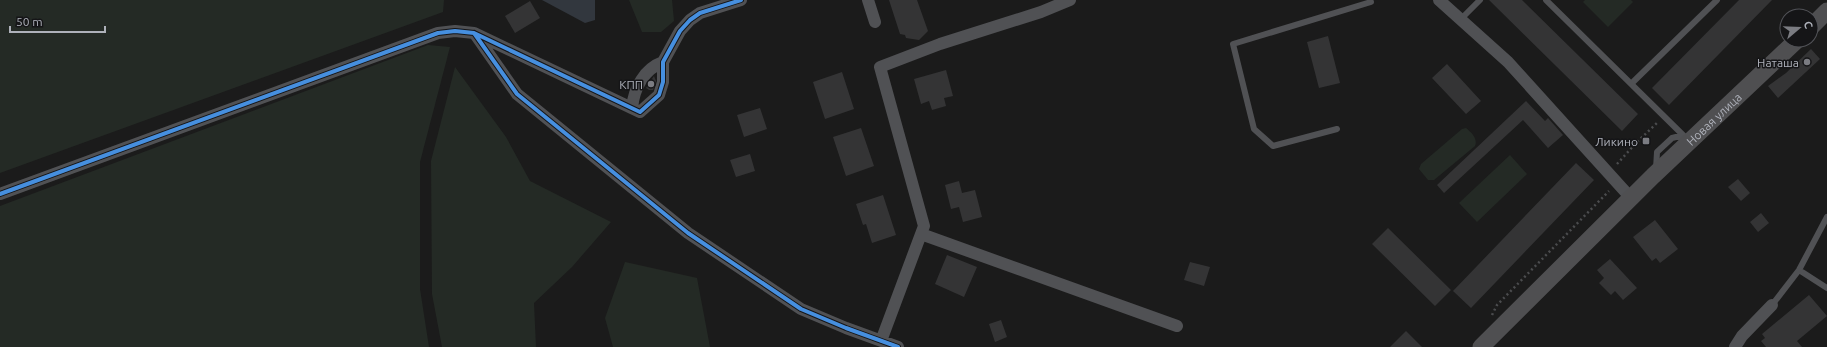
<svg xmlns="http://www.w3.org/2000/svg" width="1827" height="347" font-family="Ubuntu,sans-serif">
<rect width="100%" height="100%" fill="#1b1b1b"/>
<path fill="#242a25" d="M0,0H444L443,12L0,173Z
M629,0H672L674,21L661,32H642Z
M1585,0H1631L1633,2L1608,27L1583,2Z
M428,45L450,47L420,162V289L429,347H0V206Z
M455,67L506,137L530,181L611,222L572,267L534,303L536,347H442L432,294L431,161Z
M1466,128C1472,133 1478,139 1475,146L1434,180H1428L1419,169L1421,164L1462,129Z
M1510,155L1527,174L1477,222L1459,203Z
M625,262L697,278L710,347H613L605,318Z"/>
<path fill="#32373e" d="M542,0H595V20L585,23Z"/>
<path fill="#343435" d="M889,0H917L928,31L919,40L906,38L905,35L900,34Z
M1489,0H1522L1638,114L1622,131Z
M1739,0H1772L1669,105L1652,88Z
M530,1L540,18L515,33L505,16Z
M1328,36L1340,83L1319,88L1307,42Z
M1811,49L1820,59L1778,98L1768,86L1786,73Z
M1447,64L1481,101L1466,114L1432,78Z
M946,70L953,96L944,98L946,106L932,110L929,101L921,104L914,79Z
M842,72L854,109L825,119L813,82Z
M654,76L656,81L653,90H649L646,88Z
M1526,101L1545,121L1548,118L1563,135L1548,148L1523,120L1444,193L1437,185Z
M760,108L767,129L744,137L737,115Z
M861,128L874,166L846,176L833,137Z
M750,154L755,171L736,177L730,160Z
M1576,163L1594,180L1471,308L1453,291Z
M1738,179L1750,193L1741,201L1728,187Z
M959,181L962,193L975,190L982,217L963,222L959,207L951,209L945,185Z
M883,195L896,235L872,243L866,224L863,225L856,204Z
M1761,213L1769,223L1758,232L1750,222Z
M1655,220L1678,249L1660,263L1656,258L1652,261L1633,237Z
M1388,228L1451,290L1435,306L1372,244Z
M947,255L977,267L964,297L935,284Z
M1610,259L1637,288L1623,300L1615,291L1611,295L1599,283L1604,278L1597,270Z
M1190,262L1210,267L1204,286L1184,280Z
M1809,295L1827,316L1797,341L1802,347H1766L1761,341L1765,338L1762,334Z
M1001,320L1007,337L995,342L989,324Z
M1406,331L1422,347H1390Z"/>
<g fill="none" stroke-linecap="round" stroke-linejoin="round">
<path stroke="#4b4c4e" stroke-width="2.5" stroke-dasharray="2 3" stroke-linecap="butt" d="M1617,164L1636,143L1658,122
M1492,315L1497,305L1609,191"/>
<path stroke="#505154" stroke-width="6" d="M1546,0L1685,137
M1461,19L1480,0
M1631,84L1717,0
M1337,129L1273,146L1254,129L1233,44L1371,2
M1656,169L1657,152L1672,138L1676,137H1685
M1799,270L1827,288
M1772,305L1799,270L1827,217"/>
<path stroke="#505154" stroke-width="12" d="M868,0L875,22
M1439,0L1508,62L1631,198
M475,34L517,94L688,233L801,309L846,328L898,347
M632,108C634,88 644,69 663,62
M0,194L438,33L455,31L474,33L640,112L659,95L663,82V62L680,31L690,20L700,13L741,0
M921,234L1177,326
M881,341L924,226L880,67L940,44L1041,12L1070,0
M1735,347L1742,336L1772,305"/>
<g stroke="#4f4f51" stroke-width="17">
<path d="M1811,27L1827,11"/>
<path id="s1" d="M1481,347L1653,176L1797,40"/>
</g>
<defs>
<path id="cycleway" d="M474,33L517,94L688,233L801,309L846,328L898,347
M0,194L438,33L455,31L474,33L640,112L659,95L663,82V62L680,31L690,20L700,13L741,0"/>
</defs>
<use href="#cycleway" stroke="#151517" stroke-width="6"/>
<use href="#cycleway" stroke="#468fdf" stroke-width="4"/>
</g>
<g fill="#7b7c82" stroke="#151517" stroke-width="1.5">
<circle cx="1807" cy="62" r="4"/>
<circle cx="651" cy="84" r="4"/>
<rect x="1642" y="137" width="8" height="8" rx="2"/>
</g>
<g text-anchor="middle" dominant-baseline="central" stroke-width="3" stroke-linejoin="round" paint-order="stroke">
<g font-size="12" fill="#aeb1ba" stroke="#151517" text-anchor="end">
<text x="1799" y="62">Наташа</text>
<text x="643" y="84">КПП</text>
<text x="1638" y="141">Ликино</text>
</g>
<g font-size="12" fill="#aeb1ba" stroke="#151517">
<text stroke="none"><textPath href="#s1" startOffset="326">Новая улица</textPath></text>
</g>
</g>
<g transform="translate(1799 28) rotate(71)"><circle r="19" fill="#151517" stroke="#525358"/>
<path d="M0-3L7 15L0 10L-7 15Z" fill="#7b7c82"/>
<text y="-6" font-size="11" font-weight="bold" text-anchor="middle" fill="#aeb1ba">С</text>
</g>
<path d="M10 26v6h95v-6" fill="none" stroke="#aeb1ba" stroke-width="2"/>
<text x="16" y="26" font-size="12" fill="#aeb1ba" stroke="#151517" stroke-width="3" paint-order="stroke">50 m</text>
</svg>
